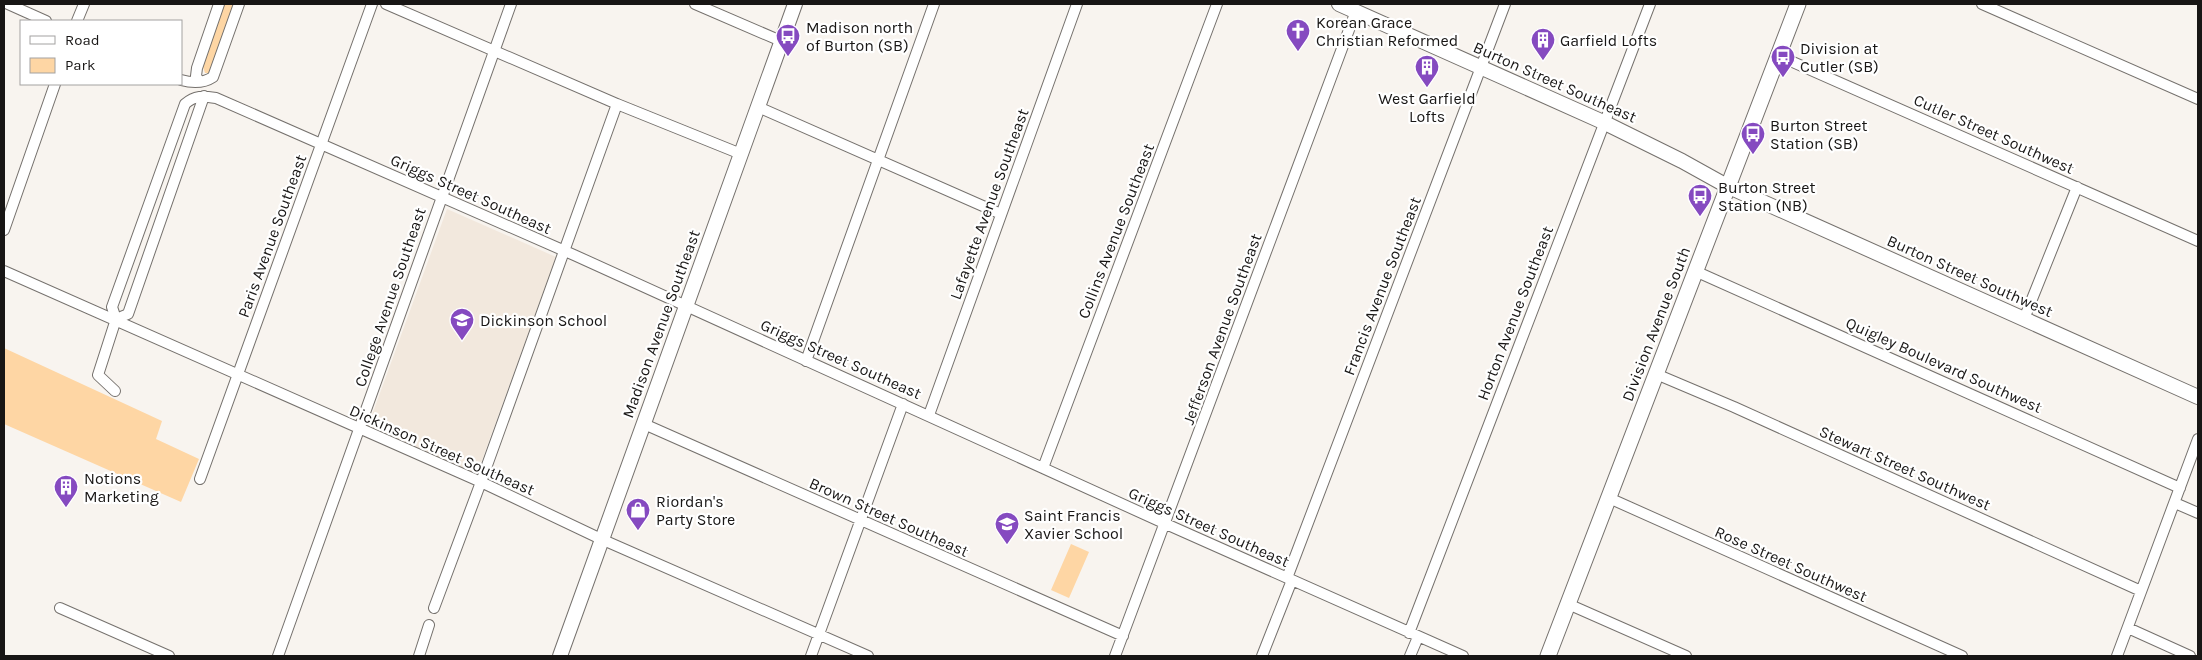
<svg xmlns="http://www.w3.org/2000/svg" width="2202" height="660" font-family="Karla,sans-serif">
<rect width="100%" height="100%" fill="#f8f4ef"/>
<path fill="#f2e8dd" d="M447,209L556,257L477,474L368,426Z"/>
<path fill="#fed6a4" d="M224,4H235L210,73H205L203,67Z
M4,348L162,421L156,439L199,459L181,502L4,424Z
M1071,544L1089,552L1069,598L1051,590Z"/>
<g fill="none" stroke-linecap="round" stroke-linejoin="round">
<defs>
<path id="street" d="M8,4L46,21
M386,4L617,104L741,154
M695,4L781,41
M1982,4L2198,99
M77,21L84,4
M1777,55L2198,241
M181,80C192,83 204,83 213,77L239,4
M199,81L196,76L197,68L219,4
M758,107L1001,214
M4,230L55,84
M4,271L481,482L601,539L868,656
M1695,271L2180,488
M116,319L128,314L204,96
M2024,319L2077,187
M806,361L934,4
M1656,374L1734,407L2141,591
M115,391L98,375L116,319L112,307L185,104C195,95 203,96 216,98L574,255L1166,524L1463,656
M929,415L1077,4
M644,424L1123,636
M1043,468L1217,4
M200,479L372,4
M1609,498L1962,656
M2175,503L2198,513
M1287,578L1505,4
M1568,604L1686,656
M60,608L169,656
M434,608L481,482L617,104
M2128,628L2190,656
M1409,633L1650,4
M278,656L511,4
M419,656L429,625
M811,656L903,404
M1115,656L1356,11
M1262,656L1292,580
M1410,656L1418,637
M2117,656L2198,439"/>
<path id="secondary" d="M1339,4L1603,122L1682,161L1727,186L2198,397
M560,656L795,4"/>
<path id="primary" d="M1548,656L1798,4"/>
</defs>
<use href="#street" stroke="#75716d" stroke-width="12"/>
<use href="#secondary" stroke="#75716d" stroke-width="16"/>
<use href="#primary" stroke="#75716d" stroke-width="17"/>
<use href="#street" stroke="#fff" stroke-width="10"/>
<use href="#secondary" stroke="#fff" stroke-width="14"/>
<use href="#primary" stroke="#fff" stroke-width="15"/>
</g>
<defs>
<symbol id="church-pin" viewBox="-11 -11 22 30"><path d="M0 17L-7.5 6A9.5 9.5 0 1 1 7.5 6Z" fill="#854ac0" stroke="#fff"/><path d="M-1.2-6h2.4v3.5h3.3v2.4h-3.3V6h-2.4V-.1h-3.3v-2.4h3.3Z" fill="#fff"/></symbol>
<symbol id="bus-pin" viewBox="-11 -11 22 30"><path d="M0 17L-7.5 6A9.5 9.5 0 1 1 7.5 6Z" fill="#854ac0" stroke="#fff"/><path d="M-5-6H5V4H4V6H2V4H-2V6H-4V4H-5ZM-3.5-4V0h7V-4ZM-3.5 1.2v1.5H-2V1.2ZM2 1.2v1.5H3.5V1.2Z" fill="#fff"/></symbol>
<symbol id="building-pin" viewBox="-11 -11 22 30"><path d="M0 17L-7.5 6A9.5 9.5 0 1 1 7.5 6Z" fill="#854ac0" stroke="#fff"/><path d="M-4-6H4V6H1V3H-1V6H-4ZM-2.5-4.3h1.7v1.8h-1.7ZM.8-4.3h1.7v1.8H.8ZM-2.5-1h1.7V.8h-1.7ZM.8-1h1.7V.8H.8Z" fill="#fff"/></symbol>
<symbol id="school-pin" viewBox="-11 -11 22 30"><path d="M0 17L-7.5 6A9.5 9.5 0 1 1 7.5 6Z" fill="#854ac0" stroke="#fff"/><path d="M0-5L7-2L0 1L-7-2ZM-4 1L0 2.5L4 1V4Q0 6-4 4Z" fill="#fff"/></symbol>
<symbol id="shop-pin" viewBox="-11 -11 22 30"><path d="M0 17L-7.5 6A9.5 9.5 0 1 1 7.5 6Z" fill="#854ac0" stroke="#fff"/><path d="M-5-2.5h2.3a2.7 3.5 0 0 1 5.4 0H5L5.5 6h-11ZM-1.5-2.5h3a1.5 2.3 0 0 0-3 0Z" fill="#fff"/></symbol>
</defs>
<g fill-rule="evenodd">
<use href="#church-pin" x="1284" y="17" width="28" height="38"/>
<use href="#bus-pin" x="774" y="22" width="28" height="38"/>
<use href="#building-pin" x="1529" y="26" width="28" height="38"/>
<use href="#bus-pin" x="1769" y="43" width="28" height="38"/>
<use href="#building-pin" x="1413" y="53" width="28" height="38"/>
<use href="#bus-pin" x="1739" y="120" width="28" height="38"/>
<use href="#bus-pin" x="1686" y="182" width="28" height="38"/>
<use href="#school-pin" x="448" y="306" width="28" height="38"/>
<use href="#building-pin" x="52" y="473" width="28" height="38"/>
<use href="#shop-pin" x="624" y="496" width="28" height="38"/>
<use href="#school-pin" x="993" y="510" width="28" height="38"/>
</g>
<g text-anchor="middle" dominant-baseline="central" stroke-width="4.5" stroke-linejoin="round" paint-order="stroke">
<g font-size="16" fill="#181615" stroke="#fff" text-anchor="start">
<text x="1316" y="22">Korean Grace<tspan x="1316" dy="18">Christian Reformed</tspan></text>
<text x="806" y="27">Madison north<tspan x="806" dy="18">of Burton (SB)</tspan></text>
<text x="1560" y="40">Garfield Lofts</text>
<text x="1800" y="48">Division at<tspan x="1800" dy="18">Cutler (SB)</tspan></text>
<text x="1427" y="98" text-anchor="middle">West Garfield<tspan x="1427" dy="18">Lofts</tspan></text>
<text x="1770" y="125">Burton Street<tspan x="1770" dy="18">Station (SB)</tspan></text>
<text x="1718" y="187">Burton Street<tspan x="1718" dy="18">Station (NB)</tspan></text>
<text x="480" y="320">Dickinson School</text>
<text x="84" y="478">Notions<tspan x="84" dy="18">Marketing</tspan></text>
<text x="656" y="501">Riordan's<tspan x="656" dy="18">Party Store</tspan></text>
<text x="1024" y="515">Saint Francis<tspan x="1024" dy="18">Xavier School</tspan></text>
</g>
<g font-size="16" fill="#181615" stroke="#fff">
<text transform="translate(1555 82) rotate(24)">Burton Street Southeast</text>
<text transform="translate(1994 134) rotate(24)">Cutler Street Southwest</text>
<text transform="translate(471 194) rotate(24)">Griggs Street Southeast</text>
<text transform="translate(989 204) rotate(-70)">Lafayette Avenue Southeast</text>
<text transform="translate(1116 231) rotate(-69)">Collins Avenue Southeast</text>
<text transform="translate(272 236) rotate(-70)">Paris Avenue Southeast</text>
<text transform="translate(1970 276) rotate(24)">Burton Street Southwest</text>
<text transform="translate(1382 286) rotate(-69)">Francis Avenue Southeast</text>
<text transform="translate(390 297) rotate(-71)">College Avenue Southeast</text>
<text transform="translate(1515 313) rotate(-69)">Horton Avenue Southeast</text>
<text transform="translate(661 324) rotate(-70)">Madison Avenue Southeast</text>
<text transform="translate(1656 324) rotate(-69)">Division Avenue South</text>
<text transform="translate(1222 329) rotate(-70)">Jefferson Avenue Southeast</text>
<text transform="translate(841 359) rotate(24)">Griggs Street Southeast</text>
<text transform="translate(1944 365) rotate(24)">Quigley Boulevard Southwest</text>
<text transform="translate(442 450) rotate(24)">Dickinson Street Southeast</text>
<text transform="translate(1905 468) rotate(24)">Stewart Street Southwest</text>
<text transform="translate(889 517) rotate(24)">Brown Street Southeast</text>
<text transform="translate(1209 527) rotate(24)">Griggs Street Southeast</text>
<text transform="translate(1791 564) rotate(24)">Rose Street Southwest</text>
</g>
</g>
<rect width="2202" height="660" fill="none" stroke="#181615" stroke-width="10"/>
<rect x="20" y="20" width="162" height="65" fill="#ffffff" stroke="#a3a2a1"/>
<rect x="30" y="36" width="25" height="8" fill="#ffffff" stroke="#a3a2a1"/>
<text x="65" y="45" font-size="15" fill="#181615">Road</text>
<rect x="30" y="58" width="25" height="15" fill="#fed6a4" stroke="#a3a2a1"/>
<text x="65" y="70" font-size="15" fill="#181615">Park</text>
</svg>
